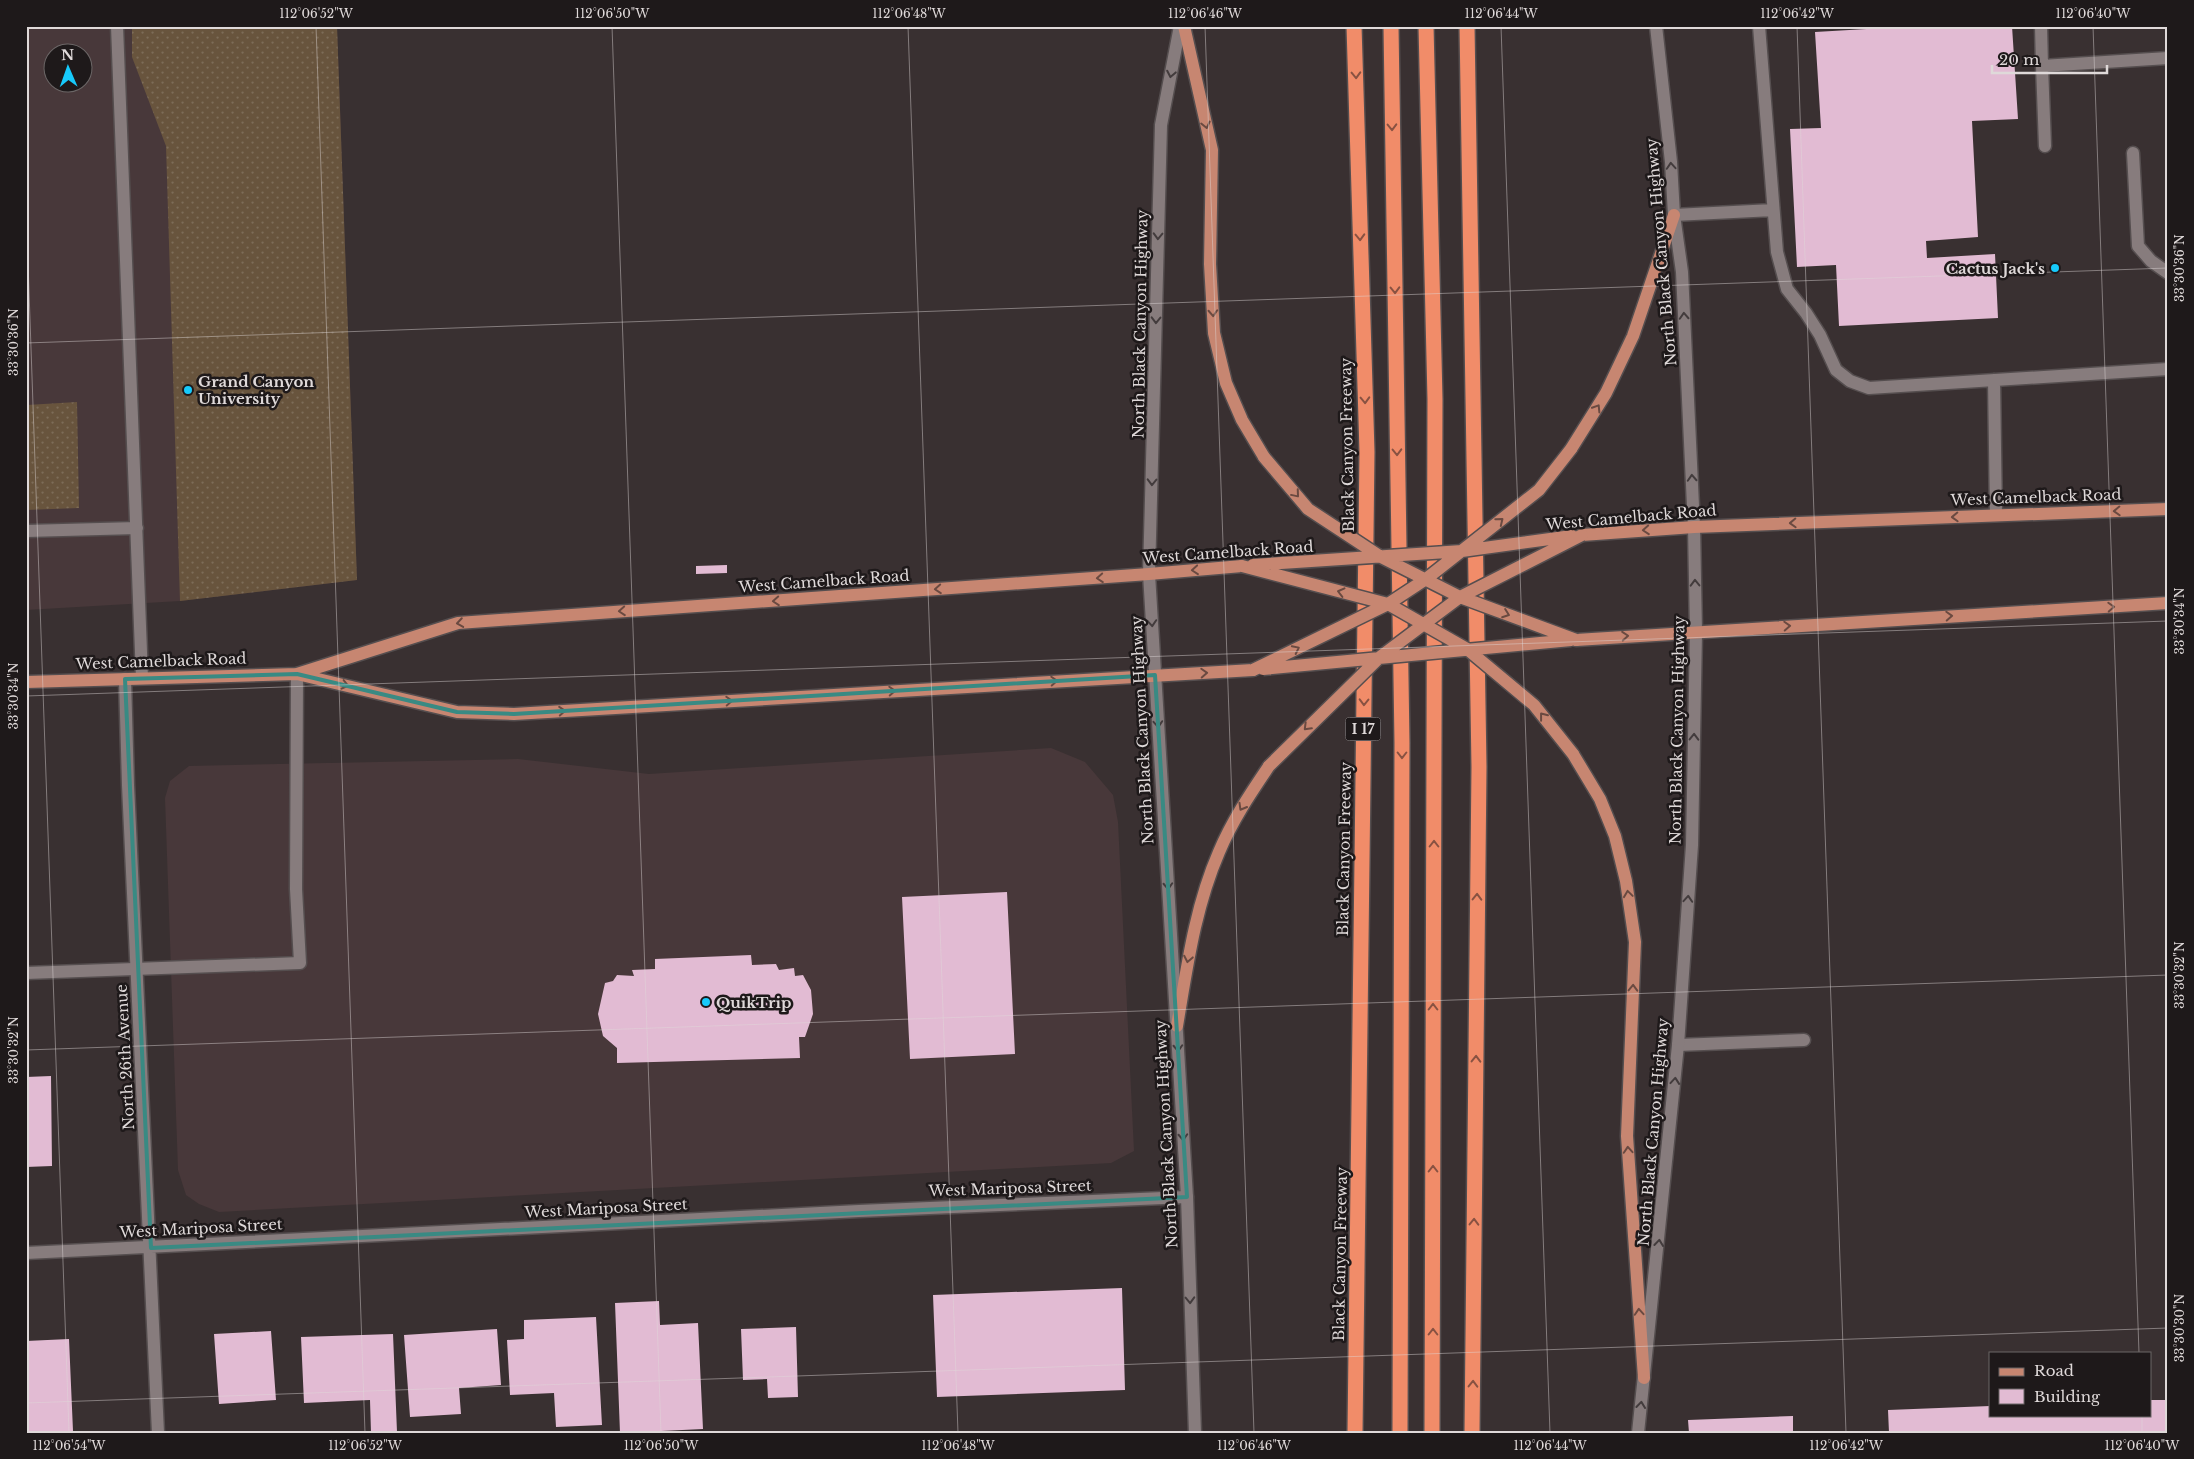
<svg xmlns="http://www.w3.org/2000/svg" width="2194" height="1459" font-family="'Libre Baskerville',serif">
<defs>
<pattern id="grass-dots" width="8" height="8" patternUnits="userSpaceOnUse" patternTransform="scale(1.25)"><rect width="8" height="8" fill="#68543d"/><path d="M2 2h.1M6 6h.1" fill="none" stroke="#7d6c58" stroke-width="1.8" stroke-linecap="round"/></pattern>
</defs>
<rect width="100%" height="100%" fill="#393031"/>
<path fill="#48383a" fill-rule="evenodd" d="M26,26H337L357,580L180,601L26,610ZM52,52H82V82H52Z
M1051,748L1085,762L1113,795L1118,822L1134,1151L1111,1163L219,1212L199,1204L186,1195L178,1170L165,798L170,781L189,766L518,759L649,774Z"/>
<path fill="url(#grass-dots)" d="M132,26H337L357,580L180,601L166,146L132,57Z
M77,402L79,508L26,510L27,405Z"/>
<path fill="#e2bbd3" d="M1918,26H2012L2018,119L1972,121L1978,237L1926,241L1927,258L1995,254L1998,318L1839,326L1836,265L1797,267L1790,129L1821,128L1815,32Z
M727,565V573L696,574V566Z
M1007,892L1015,1054L910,1059L902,897Z
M751,955L752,965L776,964L779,970L794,968L795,976L803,975L811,990L813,1014L805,1037H799L800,1058L617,1063V1048L603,1036L598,1014L605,983L613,981L617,975L634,976L632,970L655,969V959Z
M51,1076L52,1166L26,1167V1077Z
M1122,1288L1125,1390L937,1397L933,1295Z
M659,1301L660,1325L698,1323L703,1429L620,1433L615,1303Z
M596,1317L602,1425L556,1427L554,1393L510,1395L507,1340L524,1339V1320Z
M796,1327L798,1397L768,1398L767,1379L743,1380L741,1329Z
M497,1329L501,1385L459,1388L461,1414L410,1417L404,1335Z
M271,1331L276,1400L219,1404L214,1334Z
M393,1334L397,1432L371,1433L370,1400L304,1403L301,1337Z
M69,1339L73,1431L26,1433V1341Z
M2150,1400H2168V1433H1889L1888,1410L1990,1406V1415H2150Z
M1793,1416V1433H1689L1688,1420Z"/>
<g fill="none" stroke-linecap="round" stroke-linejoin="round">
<defs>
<path id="service" d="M117,26L142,678
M1759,26L1777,252L1787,289L1806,313L1820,335L1836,370L1850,381L1869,388L2168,369
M2041,26L2042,66
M2045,146L2042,66L2168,58
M2133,153L2138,246L2151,261L2168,273
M1674,215L1773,210
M1994,380L1996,515
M26,531L137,528
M26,973L300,963L296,889L297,674
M1678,1045L1804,1040"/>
<path id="minor" d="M125,679L128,785L158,1433
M26,1253L859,1211L1187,1197"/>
<path id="secondary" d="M1180,26L1161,125L1149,574L1187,1197L1195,1433
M1638,1433L1678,1045L1692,845L1696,632L1694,527L1682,272L1674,215L1671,162L1656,26"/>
<path id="primary" d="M1184,26L1212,150L1210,264L1214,333L1226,383L1242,420L1264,457
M1571,449L1606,393L1633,336L1674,215
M1582,535L1694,527L2168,509
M1576,640L2168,603
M297,674L458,623L1149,574L1242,566
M26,682L297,674L457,712L514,714L1253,670
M1573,754L1600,799L1615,836L1626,881L1635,942L1627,1136L1644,1378
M1177,1026C1187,967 1195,907 1219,852C1232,821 1250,794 1269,766"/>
<path id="motorway" d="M1354,26L1367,452L1355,1433
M1391,26L1402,743L1400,1433
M1426,26L1435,399L1432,1433
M1467,26L1479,767L1472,1433"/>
</defs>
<use href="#service" stroke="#554e4f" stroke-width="15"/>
<use href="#minor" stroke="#554e4f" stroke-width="15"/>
<use href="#secondary" stroke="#554e4f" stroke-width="15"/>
<use href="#primary" stroke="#554e4f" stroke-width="15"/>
<use href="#motorway" stroke="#554e4f" stroke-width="18"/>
<use href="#service" stroke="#877c7d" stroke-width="12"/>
<use href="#minor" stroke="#877c7d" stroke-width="12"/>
<use href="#secondary" stroke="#877c7d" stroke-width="12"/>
<use href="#primary" stroke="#c78671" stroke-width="12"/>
<use href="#motorway" stroke="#f18c69" stroke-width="15"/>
<defs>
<path id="primary-bridge" d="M1264,457L1308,509L1381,557L1460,597L1576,640
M1253,565L1462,551L1572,536
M1242,566L1388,604L1467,649L1534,705L1573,754
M1263,669L1571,640
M1253,670L1388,604L1426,579L1539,490L1571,449
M1269,766L1380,657L1460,597L1582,535"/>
</defs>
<use href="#primary-bridge" stroke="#554e4f" stroke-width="15" stroke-linecap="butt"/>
<use href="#primary-bridge" stroke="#c78671" stroke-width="12"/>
</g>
<defs><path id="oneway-chevron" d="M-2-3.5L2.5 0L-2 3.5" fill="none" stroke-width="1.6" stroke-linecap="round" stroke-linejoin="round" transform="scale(1.25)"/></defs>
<g stroke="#433c3d">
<use href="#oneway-chevron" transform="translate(1171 74) rotate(101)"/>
<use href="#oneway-chevron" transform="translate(1671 166) rotate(-94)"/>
<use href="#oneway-chevron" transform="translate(1158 236) rotate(92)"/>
<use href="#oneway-chevron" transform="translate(1684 316) rotate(-93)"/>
<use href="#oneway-chevron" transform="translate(1156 320) rotate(91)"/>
<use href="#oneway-chevron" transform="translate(1692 478) rotate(-93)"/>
<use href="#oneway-chevron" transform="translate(1152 482) rotate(91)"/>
<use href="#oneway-chevron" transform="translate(1695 583) rotate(-91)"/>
<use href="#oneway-chevron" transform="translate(1152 623) rotate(86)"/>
<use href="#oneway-chevron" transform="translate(1158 724) rotate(86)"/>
<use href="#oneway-chevron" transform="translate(1694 737) rotate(-89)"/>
<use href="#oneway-chevron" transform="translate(1168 886) rotate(87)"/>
<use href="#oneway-chevron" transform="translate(1688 899) rotate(-86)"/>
<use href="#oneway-chevron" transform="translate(1178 1048) rotate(87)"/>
<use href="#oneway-chevron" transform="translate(1675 1081) rotate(-85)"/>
<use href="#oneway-chevron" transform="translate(1183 1137) rotate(87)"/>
<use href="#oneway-chevron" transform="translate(1659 1243) rotate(-84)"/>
<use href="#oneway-chevron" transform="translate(1190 1300) rotate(88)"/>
<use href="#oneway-chevron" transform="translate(1641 1405) rotate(-84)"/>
</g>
<g stroke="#885242">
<use href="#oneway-chevron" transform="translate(1356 75) rotate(88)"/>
<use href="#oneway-chevron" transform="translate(1392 127) rotate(89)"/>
<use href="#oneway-chevron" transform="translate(1360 237) rotate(88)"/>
<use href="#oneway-chevron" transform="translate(1395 290) rotate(89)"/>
<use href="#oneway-chevron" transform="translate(1365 400) rotate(88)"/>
<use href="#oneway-chevron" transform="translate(1397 452) rotate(89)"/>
<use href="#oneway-chevron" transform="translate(1364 702) rotate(91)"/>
<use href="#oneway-chevron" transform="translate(1402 755) rotate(90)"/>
<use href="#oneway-chevron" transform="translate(1434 844) rotate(-90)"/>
<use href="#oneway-chevron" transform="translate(1477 897) rotate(-89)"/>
<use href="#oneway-chevron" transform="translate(1433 1007) rotate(-90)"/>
<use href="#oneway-chevron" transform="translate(1476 1059) rotate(-89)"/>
<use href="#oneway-chevron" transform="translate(1433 1169) rotate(-90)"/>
<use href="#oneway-chevron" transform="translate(1474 1222) rotate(-89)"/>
<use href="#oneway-chevron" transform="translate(1433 1332) rotate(-90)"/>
<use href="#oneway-chevron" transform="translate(1473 1384) rotate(-89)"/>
</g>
<g stroke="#6a4a41">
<use href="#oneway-chevron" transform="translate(1206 125) rotate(77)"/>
<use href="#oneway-chevron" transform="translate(1213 313) rotate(87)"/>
<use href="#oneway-chevron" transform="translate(1597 408) rotate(-58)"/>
<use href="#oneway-chevron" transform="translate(1296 494) rotate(50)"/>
<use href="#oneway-chevron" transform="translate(2117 511) rotate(178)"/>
<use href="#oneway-chevron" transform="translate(1955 517) rotate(178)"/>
<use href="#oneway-chevron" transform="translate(1500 521) rotate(-39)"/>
<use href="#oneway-chevron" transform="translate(1793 523) rotate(178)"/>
<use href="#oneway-chevron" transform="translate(1646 530) rotate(176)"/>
<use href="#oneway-chevron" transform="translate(1195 570) rotate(175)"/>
<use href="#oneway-chevron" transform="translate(1100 578) rotate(176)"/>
<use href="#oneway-chevron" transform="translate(938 589) rotate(176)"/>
<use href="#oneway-chevron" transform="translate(1341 592) rotate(-166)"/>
<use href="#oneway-chevron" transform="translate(776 601) rotate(176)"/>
<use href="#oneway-chevron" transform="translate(2111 607) rotate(-3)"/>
<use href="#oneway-chevron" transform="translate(622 611) rotate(176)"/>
<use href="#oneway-chevron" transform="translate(1506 614) rotate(20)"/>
<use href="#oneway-chevron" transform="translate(1949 616) rotate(-3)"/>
<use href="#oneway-chevron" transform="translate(460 623) rotate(171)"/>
<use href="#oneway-chevron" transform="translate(1787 626) rotate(-3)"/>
<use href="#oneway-chevron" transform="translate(1625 636) rotate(-4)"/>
<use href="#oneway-chevron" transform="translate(1296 649) rotate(-26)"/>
<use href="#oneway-chevron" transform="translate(1204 673) rotate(-3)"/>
<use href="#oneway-chevron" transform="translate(1054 681) rotate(-3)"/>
<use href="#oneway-chevron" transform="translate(345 685) rotate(14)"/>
<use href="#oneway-chevron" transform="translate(892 691) rotate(-3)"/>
<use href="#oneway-chevron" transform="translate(729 701) rotate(-3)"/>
<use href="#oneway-chevron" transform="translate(562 711) rotate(-4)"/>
<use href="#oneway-chevron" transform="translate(1543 716) rotate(-128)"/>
<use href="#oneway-chevron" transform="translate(1307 727) rotate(135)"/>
<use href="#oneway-chevron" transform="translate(1242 807) rotate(120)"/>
<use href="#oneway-chevron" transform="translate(1628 894) rotate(-98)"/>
<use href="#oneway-chevron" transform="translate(1188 959) rotate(101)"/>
<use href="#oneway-chevron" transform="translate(1633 988) rotate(-88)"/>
<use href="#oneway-chevron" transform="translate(1628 1150) rotate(-94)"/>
<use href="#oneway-chevron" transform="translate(1639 1312) rotate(-94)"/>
</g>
<path fill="none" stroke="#398a83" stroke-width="4" stroke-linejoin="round" d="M297,674L457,712L514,714L1155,675L1187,1197L151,1248L125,679Z"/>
<path fill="none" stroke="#dfd9d9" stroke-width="1" stroke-opacity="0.45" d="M316,26L365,1433M612,26L661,1433M908,26L958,1433M1205,26L1254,1433M1501,26L1550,1433M1797,26L1846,1433M2093,26L2139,1353M26,205L69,1433M26,343L2168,268M26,696L2168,621M26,1050L2168,975M26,1403L2168,1328M2142,1415V1433"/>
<g fill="#17cafb" stroke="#1e191a" stroke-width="2">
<circle cx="2055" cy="268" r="5"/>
<circle cx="188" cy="390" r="5"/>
<circle cx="706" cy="1002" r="5"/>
</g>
<g text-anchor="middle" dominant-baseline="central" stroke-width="5" stroke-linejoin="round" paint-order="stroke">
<rect fill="#1e191a" stroke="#a59fa0" stroke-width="1" x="1345.5" y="717.5" width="35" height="23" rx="4"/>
<g font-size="14" font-weight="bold" fill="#dfd9d9">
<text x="1363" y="729">I 17</text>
</g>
<g font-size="15" fill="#dfd9d9" stroke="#1e191a">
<text transform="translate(1661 252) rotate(-95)">North Black Canyon Highway</text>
<text transform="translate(1140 324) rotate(-89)">North Black Canyon Highway</text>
<text transform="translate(1347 445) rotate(-91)">Black Canyon Freeway</text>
<text transform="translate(2036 497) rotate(-2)">West Camelback Road</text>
<text transform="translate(1631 517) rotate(-5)">West Camelback Road</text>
<text transform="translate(1228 552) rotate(-4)">West Camelback Road</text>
<text transform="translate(824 581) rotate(-4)">West Camelback Road</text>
<text transform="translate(161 661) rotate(-2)">West Camelback Road</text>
<text transform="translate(1142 730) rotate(-93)">North Black Canyon Highway</text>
<text transform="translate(1677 730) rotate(-89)">North Black Canyon Highway</text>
<text transform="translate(1344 849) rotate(-89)">Black Canyon Freeway</text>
<text transform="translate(125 1057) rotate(-93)">North 26th Avenue</text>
<text transform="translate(1653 1132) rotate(-85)">North Black Canyon Highway</text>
<text transform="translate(1166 1134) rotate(-93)">North Black Canyon Highway</text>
<text transform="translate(1010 1188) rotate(-2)">West Mariposa Street</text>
<text transform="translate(606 1208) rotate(-3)">West Mariposa Street</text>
<text transform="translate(201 1228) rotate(-3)">West Mariposa Street</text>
<text transform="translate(1340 1254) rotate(-89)">Black Canyon Freeway</text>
</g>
<g font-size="15" font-weight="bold" fill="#dfd9d9" stroke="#1e191a" text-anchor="start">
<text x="2045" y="268" text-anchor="end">Cactus Jack's</text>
<text x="198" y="381">Grand Canyon<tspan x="198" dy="17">University</tspan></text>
<text x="716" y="1002">QuikTrip</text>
</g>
</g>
<rect width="2194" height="1459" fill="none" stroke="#1e191a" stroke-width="55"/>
<rect x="1989" y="1352" width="162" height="65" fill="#1e191a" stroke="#6b6666"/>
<rect x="1999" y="1368" width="25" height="8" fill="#c78671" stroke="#6b6666"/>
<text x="2034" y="1376" font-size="15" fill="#dfd9d9">Road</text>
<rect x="1999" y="1389" width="25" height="15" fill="#e2bbd3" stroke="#6b6666"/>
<text x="2034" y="1402" font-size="15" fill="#dfd9d9">Building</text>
<g transform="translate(68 68) rotate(358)"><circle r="24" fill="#1e191a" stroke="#6b6666"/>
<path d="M0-4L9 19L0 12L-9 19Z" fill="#17cafb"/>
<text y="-8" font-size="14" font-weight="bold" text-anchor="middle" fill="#dfd9d9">N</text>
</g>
<path d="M1992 65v8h115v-8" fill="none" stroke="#dfd9d9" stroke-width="2.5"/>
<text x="1999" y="65" font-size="15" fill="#dfd9d9" stroke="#1e191a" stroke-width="4" paint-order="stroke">20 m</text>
<rect x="28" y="28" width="2138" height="1404" fill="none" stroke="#dfd9d9" stroke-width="2"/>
<g font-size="12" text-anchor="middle" fill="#dfd9d9">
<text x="316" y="18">112°06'52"W</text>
<text x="612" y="18">112°06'50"W</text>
<text x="909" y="18">112°06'48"W</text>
<text x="1205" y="18">112°06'46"W</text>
<text x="1501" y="18">112°06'44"W</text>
<text x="1797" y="18">112°06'42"W</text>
<text x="2093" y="18">112°06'40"W</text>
<text transform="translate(2180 268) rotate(-90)" y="4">33°30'36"N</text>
<text transform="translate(14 342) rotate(-90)" y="4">33°30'36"N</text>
<text transform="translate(2180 621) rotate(-90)" y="4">33°30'34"N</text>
<text transform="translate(14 696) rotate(-90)" y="4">33°30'34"N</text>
<text transform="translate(2180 975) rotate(-90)" y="4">33°30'32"N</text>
<text transform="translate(14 1050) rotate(-90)" y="4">33°30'32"N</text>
<text transform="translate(2180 1328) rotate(-90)" y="4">33°30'30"N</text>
<text x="69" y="1450">112°06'54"W</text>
<text x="365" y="1450">112°06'52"W</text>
<text x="661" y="1450">112°06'50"W</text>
<text x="958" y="1450">112°06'48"W</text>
<text x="1254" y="1450">112°06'46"W</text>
<text x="1550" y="1450">112°06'44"W</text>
<text x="1846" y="1450">112°06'42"W</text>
<text x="2142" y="1450">112°06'40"W</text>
</g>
</svg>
